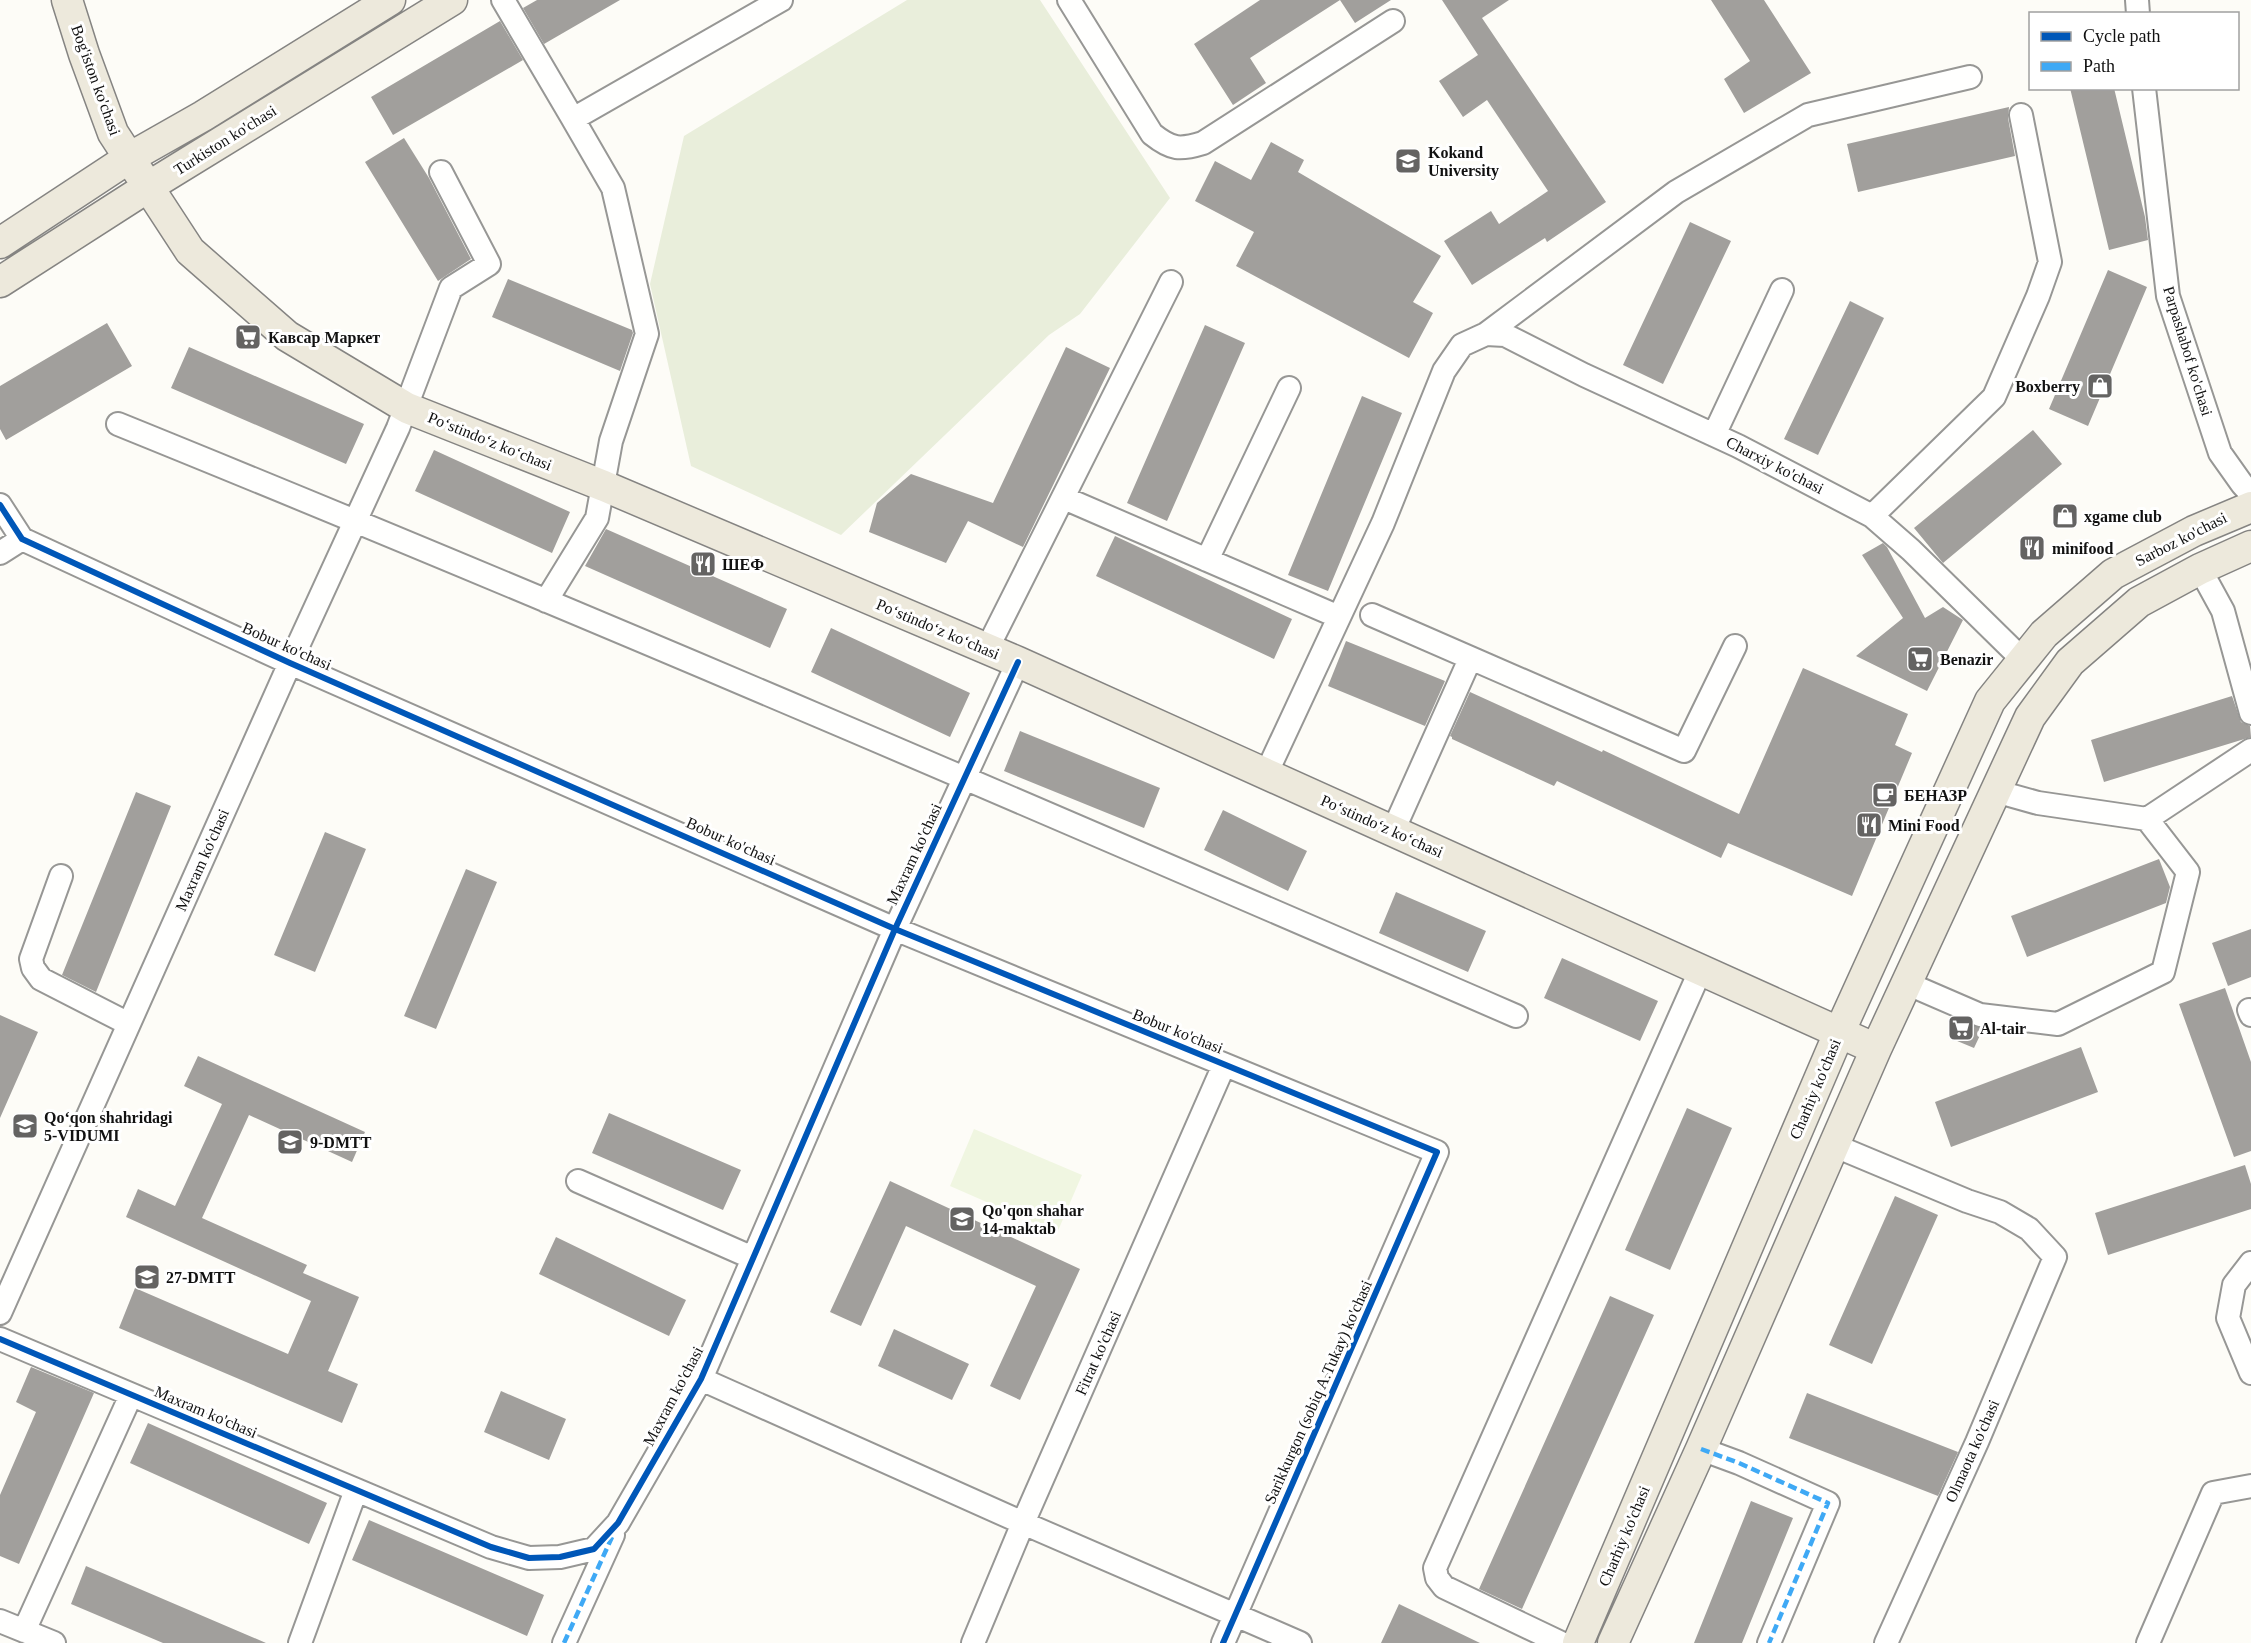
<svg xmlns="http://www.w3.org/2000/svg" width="2251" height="1643" font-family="Georgia,serif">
<rect width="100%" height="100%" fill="#fdfcf7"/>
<path fill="#e9eedb" d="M907,0H1040L1170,198L1080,314L1049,335L841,535L691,466L650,284L684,136Z"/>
<path fill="#f0f6e1" d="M974,1129L1082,1175L1057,1233L950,1186Z"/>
<path fill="#a19f9c" d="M537,0H620L544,44L523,8Z
M1260,0H1340L1250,58L1266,83L1233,105L1194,44Z
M1340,0H1391L1355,23Z
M1442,0H1509L1482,18L1606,202L1547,242L1545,238L1472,285L1444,241L1491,211L1499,224L1548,191L1487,100L1463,117L1439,81L1478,55Z
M1711,0H1764L1811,73L1744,113L1724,79L1750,61Z
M500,21L523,60L393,135L371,97Z
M2070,88H2114L2145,217L2148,240L2109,250Z
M2009,107L2008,118L2015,156L1858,192L1847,144Z
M404,138L429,178L471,259L438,281L365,162Z
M1271,142L1304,160L1298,172L1441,256L1413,302L1433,313L1409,358L1236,266L1254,232L1195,201L1215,161L1251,180Z
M1690,222L1731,241L1663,384L1623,365Z
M2108,270L2147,287L2088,426L2049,409Z
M508,279L632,330L633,333L620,371L492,317Z
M1850,301L1884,318L1818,455L1784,439Z
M107,323L132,366L6,440L0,429V386Z
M1205,325L1245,343L1167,521L1127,503Z
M189,347L364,424L346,464L171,388Z
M1066,347L1110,368L1023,547L968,521L946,563L869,532L877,503L911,474L993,503Z
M1362,396L1402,413L1328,591L1288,575Z
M2033,430L2062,464L1943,563L1914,528Z
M434,450L570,512L552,553L415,491Z
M606,529L787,609L770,648L585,566Z
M1115,536L1292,619L1274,659L1096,576Z
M1883,543L1887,547L1925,618L1943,607L1963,620L1927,691L1856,656L1903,618L1862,555Z
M831,628L970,693L950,737L811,672Z
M1346,641L1445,681L1425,726L1328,686Z
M1803,668L1908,714L1895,745L1912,753L1852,896L1728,843L1721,858L1557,781L1554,786L1452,739V737L1450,736L1470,692L1602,752L1603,750L1739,814Z
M2232,696L2241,722L2250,726L2251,737L2104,782L2091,740Z
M1020,731L1160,788L1144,828L1004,771Z
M136,792L171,806L96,992L62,975Z
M1223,810L1307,851L1288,891L1204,850Z
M325,832L366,849L315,972L274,955Z
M2159,859L2170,887L2166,903L2027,957L2011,916Z
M466,869L497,882L436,1029L404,1016Z
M1396,892L1486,931L1468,972L1379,933Z
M2251,929V977L2228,986L2212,943Z
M1562,958L1658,1001L1640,1041L1544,998Z
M2225,988L2251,1062V1151L2234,1157L2179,1004Z
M0,1015L38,1032L0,1118Z
M1959,1021L1983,1029L1974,1048L1950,1038Z
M2081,1047L2098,1092L1951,1147L1935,1102Z
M198,1056L365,1132L352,1162L249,1115L202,1218L307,1265L303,1273L359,1297L328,1371L358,1384L342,1423L119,1328L135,1288L288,1354L311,1301L126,1217L138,1189L175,1206L222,1104L184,1086Z
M1687,1108L1732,1128L1670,1270L1625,1250Z
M609,1113L741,1170L723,1210L592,1153Z
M2245,1165L2251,1184V1209L2108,1255L2095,1213Z
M890,1181L1080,1269L1020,1400L990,1386L1036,1286L906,1226L861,1326L830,1312Z
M1895,1196L1938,1215L1872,1364L1829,1345Z
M556,1237L686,1300L669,1336L539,1274Z
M1610,1296L1654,1315L1522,1609L1479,1589Z
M894,1329L969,1364L952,1400L878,1366Z
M31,1367L94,1393L19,1564L0,1556V1495L36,1412L16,1402Z
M501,1391L566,1419L549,1460L484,1432Z
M1807,1393L1958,1452L1938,1496L1789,1438Z
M148,1423L327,1503L309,1544L130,1463Z
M1751,1501L1793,1518L1742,1643H1694Z
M369,1520L544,1595L527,1636L352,1560Z
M86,1566L266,1643H163L71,1604Z
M1399,1604L1480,1643H1381Z"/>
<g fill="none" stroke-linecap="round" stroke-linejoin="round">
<defs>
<path id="minor" d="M503,0L573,119
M1069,0L1152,134C1172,150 1180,150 1203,143L1393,21
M2137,0L2138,14
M2144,88L2168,296L2220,453L2242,484L2251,494
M1486,334L1505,335L1584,375L1738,446L1872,516L1911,550L2023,660
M118,424C587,614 1052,815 1516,1016
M1714,435L1782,290
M1064,498L1339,617
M0,505L22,539
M1872,516L1994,397L2038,296L2050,262L2021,115
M22,539L290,663L895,929L1437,1152L1223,1643
M0,553L22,539
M1207,560L1289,388
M2200,569L2223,611L2251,713
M546,601L597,518L611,441L647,334L613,188L573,119L781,0
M1372,615L1684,751L1735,646
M987,649L1171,282
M1266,774L1383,523L1444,371L1462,345L1486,334L1676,192L1808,115L1970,77
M2147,819L2251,750
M1393,831L1470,659
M61,876L31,959L33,968L41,979L129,1024
M1906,983L1980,1015L2058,1024L2163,972L2188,872L2147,819L2038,803L1995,791
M2249,1010L2251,1015
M1833,1145L1967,1201L2000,1212L2029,1229L2055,1257L1977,1442L1886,1643
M578,1181L753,1258
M2251,1263L2234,1285L2228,1318L2251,1373
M0,1313L290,663L398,428L451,288L489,264L441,172
M0,1339L491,1547L529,1558L560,1557L594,1549L618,1523L701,1379L895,929L1018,662
M701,1379L1023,1523L1300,1643
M1701,1449L1739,1463L1828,1503L1769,1643
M0,1621L54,1643
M24,1631L131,1395
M300,1643L356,1490
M564,1643L613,1535
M973,1643L1023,1523L1224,1065
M1561,1643L1444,1587L1437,1578L1435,1568L1701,969
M2148,1643L2213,1493L2251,1486"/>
<path id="major" d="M67,0L84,54L113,133L190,251L287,336L407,408L604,486L1018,662L1876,1049
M0,243L129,158L203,116L390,0
M0,282L148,187L452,0
M1578,1643L1839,1033L1990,701L2044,634L2113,574L2194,531L2251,507
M1613,1643L1701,1449L1876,1049L2030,717L2070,662L2139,602L2200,569L2251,546"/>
</defs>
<use href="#minor" stroke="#979795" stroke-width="26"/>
<use href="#major" stroke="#858482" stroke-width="33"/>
<use href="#minor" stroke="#fffffe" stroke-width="22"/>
<use href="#major" stroke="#ede9dc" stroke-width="30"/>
<path stroke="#3fa9f5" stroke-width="4.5" stroke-dasharray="9 4.5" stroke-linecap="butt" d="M1701,1449L1739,1463L1828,1503L1769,1643
M564,1643L612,1537"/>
<defs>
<path id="cycleway" d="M0,505L22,539L290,663L895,929L1437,1152L1223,1643
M0,1339L491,1547L529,1558L560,1557L594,1549L618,1523L701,1379L895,929L1018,662"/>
</defs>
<use href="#cycleway" stroke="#fff" stroke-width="10"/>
<use href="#cycleway" stroke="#0057b8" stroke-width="6"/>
</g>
<defs>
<symbol id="university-square" viewBox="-11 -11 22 22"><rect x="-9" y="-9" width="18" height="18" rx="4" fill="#646362" stroke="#fff"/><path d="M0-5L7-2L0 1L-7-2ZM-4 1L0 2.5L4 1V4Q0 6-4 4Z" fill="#fff"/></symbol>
<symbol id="supermarket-square" viewBox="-11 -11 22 22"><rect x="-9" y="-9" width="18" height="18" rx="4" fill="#646362" stroke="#fff"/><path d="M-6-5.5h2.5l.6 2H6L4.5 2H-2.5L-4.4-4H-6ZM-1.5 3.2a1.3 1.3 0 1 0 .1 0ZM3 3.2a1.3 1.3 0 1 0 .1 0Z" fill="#fff"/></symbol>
<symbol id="shop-square" viewBox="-11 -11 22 22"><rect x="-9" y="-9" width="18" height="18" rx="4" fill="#646362" stroke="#fff"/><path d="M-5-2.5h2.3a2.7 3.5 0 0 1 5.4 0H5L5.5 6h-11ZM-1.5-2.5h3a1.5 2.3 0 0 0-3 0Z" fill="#fff"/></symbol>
<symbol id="restaurant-square" viewBox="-11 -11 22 22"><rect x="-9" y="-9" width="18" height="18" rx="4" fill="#646362" stroke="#fff"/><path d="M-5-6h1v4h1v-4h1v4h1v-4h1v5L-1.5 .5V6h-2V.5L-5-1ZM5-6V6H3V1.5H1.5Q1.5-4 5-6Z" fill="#fff"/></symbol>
<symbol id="cafe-square" viewBox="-11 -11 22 22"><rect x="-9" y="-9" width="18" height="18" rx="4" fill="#646362" stroke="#fff"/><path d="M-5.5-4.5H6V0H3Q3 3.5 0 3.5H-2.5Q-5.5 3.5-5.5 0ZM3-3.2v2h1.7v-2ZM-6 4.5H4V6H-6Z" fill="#fff"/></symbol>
<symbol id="school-square" viewBox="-11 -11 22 22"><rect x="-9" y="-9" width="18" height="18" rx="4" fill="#646362" stroke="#fff"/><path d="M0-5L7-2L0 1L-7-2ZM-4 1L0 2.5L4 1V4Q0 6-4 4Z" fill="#fff"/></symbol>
</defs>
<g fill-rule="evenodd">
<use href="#university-square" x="1393" y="146" width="30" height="30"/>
<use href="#supermarket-square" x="233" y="322" width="30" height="30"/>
<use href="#shop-square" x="2085" y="371" width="30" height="30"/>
<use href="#shop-square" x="2050" y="501" width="30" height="30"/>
<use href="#restaurant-square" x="2017" y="533" width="30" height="30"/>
<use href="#restaurant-square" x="688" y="549" width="30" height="30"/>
<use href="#supermarket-square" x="1905" y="644" width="30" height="30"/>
<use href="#cafe-square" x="1870" y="780" width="30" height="30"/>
<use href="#restaurant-square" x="1854" y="810" width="30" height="30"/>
<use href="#supermarket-square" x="1946" y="1013" width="30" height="30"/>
<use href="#school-square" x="10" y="1111" width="30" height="30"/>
<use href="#school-square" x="275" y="1127" width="30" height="30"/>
<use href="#school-square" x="947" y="1204" width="30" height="30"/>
<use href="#school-square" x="132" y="1262" width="30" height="30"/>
</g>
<g text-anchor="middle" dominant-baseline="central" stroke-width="6" stroke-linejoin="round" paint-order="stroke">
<g font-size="16" fill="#111" stroke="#fff">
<text transform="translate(96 80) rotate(70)">Bog'iston ko'chasi</text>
<text transform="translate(225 140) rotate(-32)">Turkiston ko'chasi</text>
<text transform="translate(2188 351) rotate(73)">Parpashabof ko'chasi</text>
<text transform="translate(490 441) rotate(22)">Poʻstindoʻz koʻchasi</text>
<text transform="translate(1775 465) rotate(27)">Charxiy ko'chasi</text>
<text transform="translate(2181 539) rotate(-27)">Sarboz ko'chasi</text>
<text transform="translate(938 629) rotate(23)">Poʻstindoʻz koʻchasi</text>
<text transform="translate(287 646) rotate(24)">Bobur ko'chasi</text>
<text transform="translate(1382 826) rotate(24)">Poʻstindoʻz koʻchasi</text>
<text transform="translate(731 841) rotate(24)">Bobur ko'chasi</text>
<text transform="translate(914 854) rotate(-65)">Maxram ko'chasi</text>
<text transform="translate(202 860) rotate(-66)">Maxram ko'chasi</text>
<text transform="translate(1178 1031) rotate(22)">Bobur ko'chasi</text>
<text transform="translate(1815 1089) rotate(-67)">Charhiy ko'chasi</text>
<text transform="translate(1098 1353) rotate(-66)">Fitrat ko'chasi</text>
<text transform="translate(1318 1392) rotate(-66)">Sarikkurgon (sobiq A.Tukay) ko'chasi</text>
<text transform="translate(673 1396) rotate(-62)">Maxram ko'chasi</text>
<text transform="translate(206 1412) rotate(23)">Maxram ko'chasi</text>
<text transform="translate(1972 1451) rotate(-66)">Olmaota ko'chasi</text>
<text transform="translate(1624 1536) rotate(-67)">Charhiy ko'chasi</text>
</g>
<g font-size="16" font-weight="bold" fill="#111" stroke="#fff" text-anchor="start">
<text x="1428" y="152">Kokand<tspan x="1428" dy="18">University</tspan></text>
<text x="268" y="337">Кавсар Маркет</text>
<text x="2080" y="386" text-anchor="end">Boxberry</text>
<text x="2084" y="516">xgame club</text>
<text x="2052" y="548">minifood</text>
<text x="722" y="564">ШЕФ</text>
<text x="1940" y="659">Benazir</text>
<text x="1904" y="795">БЕНАЗР</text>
<text x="1888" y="825">Mini Food</text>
<text x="1980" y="1028">Al-tair</text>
<text x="44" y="1117">Qoʻqon shahridagi<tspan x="44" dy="18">5-VIDUMI</tspan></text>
<text x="310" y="1142">9-DMTT</text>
<text x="982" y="1210">Qo'qon shahar<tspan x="982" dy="18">14-maktab</tspan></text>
<text x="166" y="1277">27-DMTT</text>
</g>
</g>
<rect x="2029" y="12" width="210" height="78" fill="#ffffff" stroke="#a0a0a0" stroke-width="1.5"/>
<rect x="2041" y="32" width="30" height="9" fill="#0057b8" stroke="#a0a0a0" stroke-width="1.5"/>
<text x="2083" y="42" font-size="18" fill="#111111">Cycle path</text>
<rect x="2041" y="62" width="30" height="9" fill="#3fa9f5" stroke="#a0a0a0" stroke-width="1.5"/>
<text x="2083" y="72" font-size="18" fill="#111111">Path</text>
</svg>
